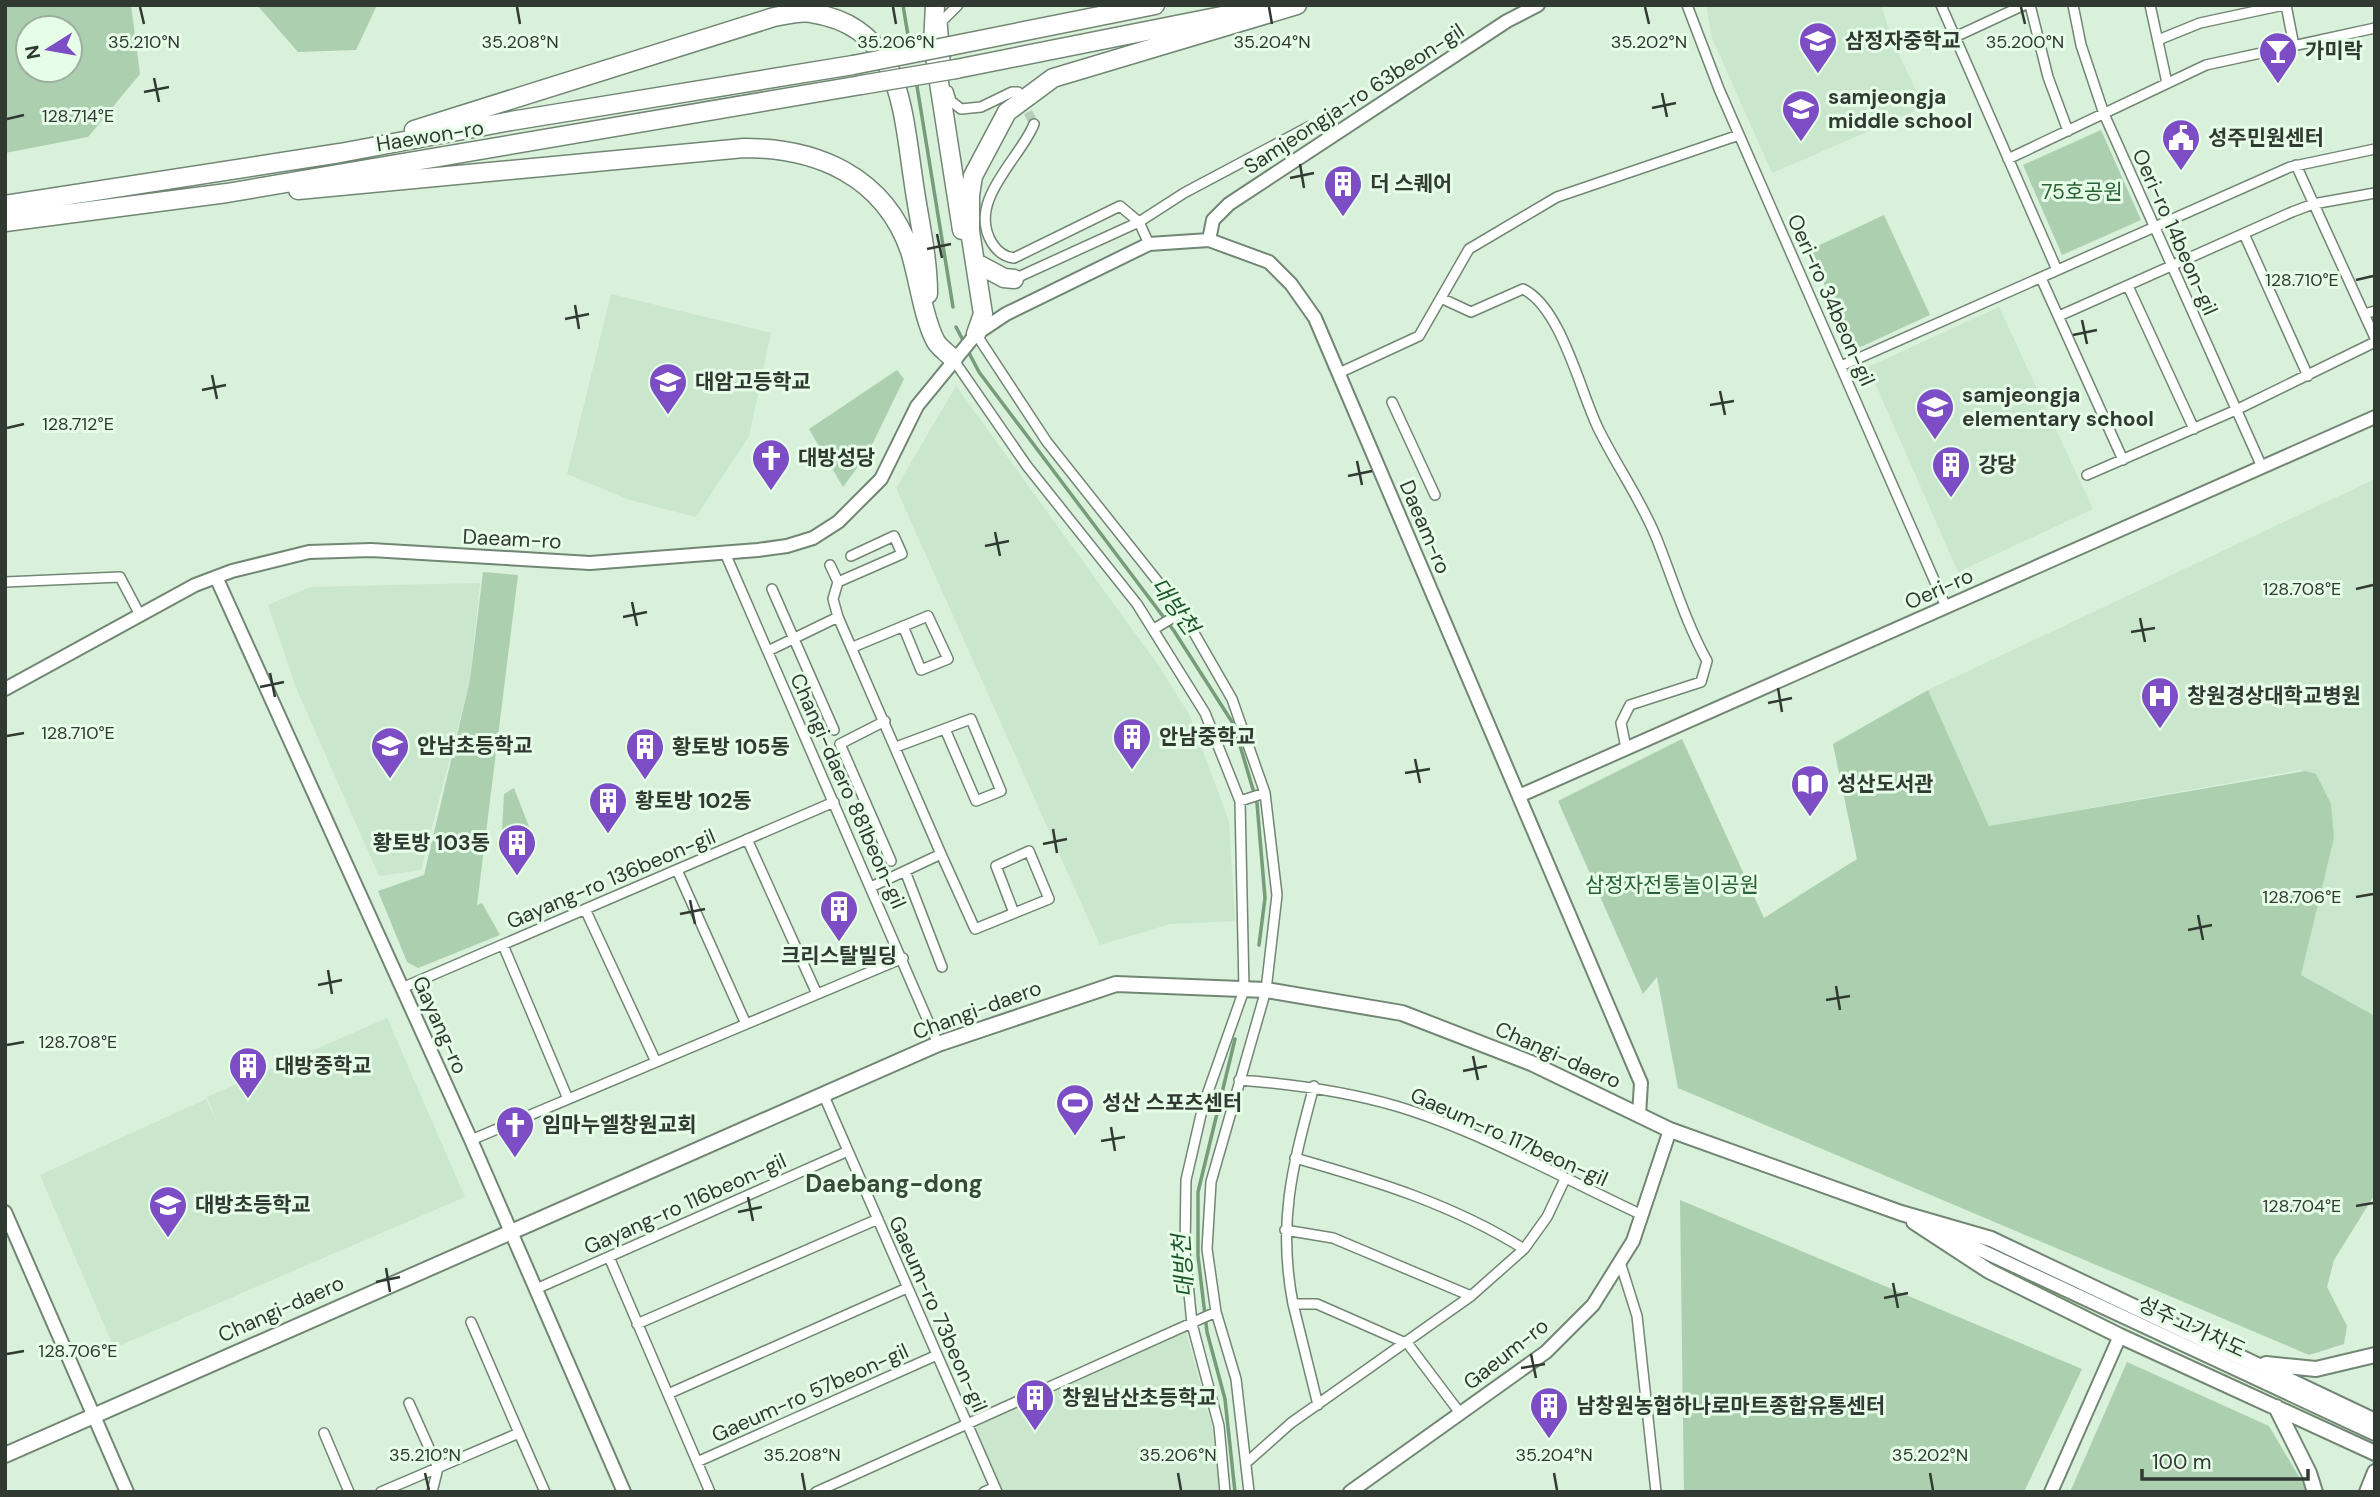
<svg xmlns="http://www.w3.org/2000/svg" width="2380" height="1497" font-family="'DM Sans','Noto Sans KR',sans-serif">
<rect width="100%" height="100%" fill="#d9f0db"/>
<path fill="#cae6cc" d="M1706,5H1881L1894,44L1924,107L1772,173L1712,38Z
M611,294L771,333L749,436L696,517L630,500L567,474Z
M1999,307L2093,509L1958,572L1868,367Z
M956,386L1158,665L1189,714L1229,821L1235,921L1170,924L1100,945L896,488Z
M2375,479V1016L2301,975L2334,838L2316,775L2300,770L1989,826L1928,690Z
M480,583L470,680L421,870L379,876L297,690L268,605L310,587Z
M387,1018L465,1197L114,1348L40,1175L206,1099L219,1126L207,1097Z
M1186,1332L1213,1430L1219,1492H1003L974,1428Z"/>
<path fill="#abcfaf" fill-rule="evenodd" d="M5,5H131L140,74L88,137L5,153ZM28,28H70V70H28Z
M257,5H377L356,50L298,52Z
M2101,130L2141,220L2062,255L2023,165Z
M1884,215L1930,315L1854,350L1809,250Z
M897,370L904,379L868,453L843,487L809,429Z
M483,572L518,575L477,905L482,903L500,935L418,968L407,962L378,891L424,875L470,680Z
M1928,690L1989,826L2305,771L2316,774L2331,804L2334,838L2301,975L2375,1016V1194L2334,1260L2327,1287L2347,1326L2344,1344L2309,1355L1678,1088L1657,977L1643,994L1558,801L1682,739L1764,918L1857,859L1833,744Z
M514,788L533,837L501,850L504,794Z
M1680,1200L2082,1369L2024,1492H1684Z
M2127,1362L2269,1426L2308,1492H2070Z"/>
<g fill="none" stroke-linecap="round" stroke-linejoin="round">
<path stroke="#769c7a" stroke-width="3.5" d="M903,5L910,48
M916,80L953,307
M956,327L965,344
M968,351L979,372L1174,631L1234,725L1257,803L1265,898L1259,945
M1235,1039L1198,1192V1256L1207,1332L1225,1399L1235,1492"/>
<path stroke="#b7ccb9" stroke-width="9" stroke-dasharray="9 4.5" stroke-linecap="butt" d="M1022,100L1034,124"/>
<defs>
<path id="street" d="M1687,5L1719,89L1946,607
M1941,5L2057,270
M2030,5L2048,77L2068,131
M2073,5L2081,45L2104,114L2262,467
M2150,5L2167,83
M2286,5L2294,46
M1955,37L2024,5
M2158,40L2200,23L2284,5
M946,74L942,21L958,5
M948,91L951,101L961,109L981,107L1012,92H1018
M1034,124C1021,158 966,201 992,243C997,251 1005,257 1014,258L1120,206L1139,222L1149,244
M2008,159L2206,65L2375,28
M2296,165L2375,338
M2244,234L2308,376
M2041,278L2123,460
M1014,279L1139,222L1184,193L1310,126
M2128,286L2194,429
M1443,299L1471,312L1523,289C1561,307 1580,391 1598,428C1616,465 1641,500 1656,537C1673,579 1685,621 1707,661L1701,682L1630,705L1621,723L1626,748
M2364,314L2375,311
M2059,316L2292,212L2313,204L2375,193
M976,334L1047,442L1182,612L1232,699L1265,793L1277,895L1266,990L1211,1182L1207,1249L1216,1312L1236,1379L1249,1492
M953,359L1027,466L1137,604L1205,713L1240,801L1244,990L1203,1106L1186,1180L1185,1252L1192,1324L1219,1426L1225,1492
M1841,366L2290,167L2375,149
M1339,373L1419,336L1469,249L1557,197L1739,135
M1392,402L1435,495
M2087,475L2236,410L2375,342
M725,553L938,1044
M830,565L838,582L833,599L838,617L941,854
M5,582L120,577L140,615
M838,582L902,554L894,536L851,556
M772,589L834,730
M1154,629L1182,612
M853,647L928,616L948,659L921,670L903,626
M768,651L838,617
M885,721L840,744L891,861
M896,747L971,719L1001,791L976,801L945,729
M1240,801L1265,793
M747,839L817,994
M677,870L746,1024
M905,871L942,967
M871,887L941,854L975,929L1049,899L1029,851L996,866L1014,913
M585,909L656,1062
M503,945L568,1099
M402,988L834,802
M1239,1080C1292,1084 1344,1091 1396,1106C1477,1130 1563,1178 1640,1214
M1314,1086C1293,1165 1277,1221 1293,1304H1317L1408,1344L1460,1413
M824,1096L997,1492
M471,1140L903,958
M1295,1158C1376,1181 1452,1204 1524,1249
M1285,1230L1333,1238L1471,1296
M609,1257L710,1492
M1620,1262L1637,1316L1656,1492
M536,1289L848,1151
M1293,1304L1318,1405
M471,1322L519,1433
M637,1324L878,1219
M668,1394L907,1288
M409,1403L438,1468L432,1492
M324,1433L349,1492
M697,1462L937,1355
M1246,1463L1291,1423L1471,1296L1524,1249L1547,1217L1565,1179
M381,1492L519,1433L545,1492
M816,1492L1216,1312
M984,1492L995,1487"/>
<path id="secondary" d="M1209,240L1213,220L1229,204L1507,21L1538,5
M216,577L471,1140L624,1492
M5,689L195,585L232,571L309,552L371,550L590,563L758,550L787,546L813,538L838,522L881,479L917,406L976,334L1006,314L1149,244L1209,240L1269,262L1291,284L1315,318L1641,1083L1639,1115
M1519,796L2375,417
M5,1212L127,1492
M1931,1227L2375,1434
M1350,1492L1546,1352L1593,1305L1633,1241L1670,1130
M2051,1492L2120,1336"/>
<path id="primary" d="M1914,1222L1989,1271L2120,1336L2375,1453
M2266,1364L2316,1369L2375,1355
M2276,1407L2309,1473L2315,1492
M5,1455L938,1044L1116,984L1266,990L1402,1013L1531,1063L1670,1130L1901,1213L1991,1239L2375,1421
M2367,1492L2375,1472"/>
<path id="highway" d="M935,5L933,44L962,230
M950,46L1155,5
M956,69L1252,10
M414,130L774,17C785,15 800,11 811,13C900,26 902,106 913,178C918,216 928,255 928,294
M298,190L744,148C817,148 884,176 910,251C918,276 923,317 935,340C938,347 948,353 953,359
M5,205L340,153L511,121L853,65
M5,222L227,193L861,85
M976,263L1004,278L1014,279
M976,334L983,314L970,231V195L973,176L1007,112L1053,78L1297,5"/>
</defs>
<use href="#street" stroke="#728674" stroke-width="12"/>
<use href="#secondary" stroke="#728674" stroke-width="16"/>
<use href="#primary" stroke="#728674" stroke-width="18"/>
<use href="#highway" stroke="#728674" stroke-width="21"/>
<use href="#street" stroke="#fff" stroke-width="9"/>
<use href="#secondary" stroke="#fff" stroke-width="12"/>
<use href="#primary" stroke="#fff" stroke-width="14"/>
<use href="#highway" stroke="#fff" stroke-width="18"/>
<defs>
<path id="highway-bridge" d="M853,65L950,46
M861,85L956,69"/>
</defs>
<use href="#highway-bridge" stroke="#728674" stroke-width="21" stroke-linecap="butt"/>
<use href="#highway-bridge" stroke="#fff" stroke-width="18"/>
</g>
<path fill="none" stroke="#313a32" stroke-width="2.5" d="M140,7L144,24M517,7L520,24M893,7L896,24M1269,7L1272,24M1645,7L1649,24M2021,7L2025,24M154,78L159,102M144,92L169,87M1662,93L1667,117M1652,108L1676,103M7,119L24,115M1300,164L1304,188M1290,178L1314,173M937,234L942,258M927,249L951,244M2356,280L2373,276M575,305L579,329M565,319L589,314M2082,320L2087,344M2073,335L2097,330M212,375L217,399M202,390L226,385M1720,391L1725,415M1710,405L1734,401M7,428L24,424M1357,461L1362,485M1348,476L1372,471M995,532L1000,556M985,546L1009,541M2356,589L2373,585M632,602L637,626M623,617L647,612M2140,618L2145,642M2131,632L2155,628M270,673L275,697M260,687L284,682M1778,688L1782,712M1768,703L1792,698M7,736L24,733M1415,759L1420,783M1405,773L1430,769M1053,829L1057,853M1043,844L1067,839M2356,897L2373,894M690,900L695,924M680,914L705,909M2198,915L2203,940M2188,930L2212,925M328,970L332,994M318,985L342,980M1836,986L1840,1010M1826,1000L1850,996M7,1045L24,1042M1473,1056L1478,1080M1463,1071L1487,1066M1111,1127L1115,1151M1101,1141L1125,1137M748,1197L753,1221M2356,1206L2373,1203M738,1212L762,1207M386,1268L390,1292M376,1282L400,1277M1893,1283L1898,1308M1884,1298L1908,1293M7,1354L24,1351M1531,1354L1536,1378M1521,1368L1545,1364M425,1473L429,1490M802,1473L805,1490M1178,1473L1181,1490M1554,1473L1557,1490M1930,1473L1933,1490"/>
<defs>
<symbol id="school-pin" viewBox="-11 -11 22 30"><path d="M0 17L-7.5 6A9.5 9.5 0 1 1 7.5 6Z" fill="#7c4dc5" stroke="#e6fde8"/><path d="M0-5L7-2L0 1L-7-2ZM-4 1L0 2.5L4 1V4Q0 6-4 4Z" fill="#fff"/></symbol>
<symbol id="bar-pin" viewBox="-11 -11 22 30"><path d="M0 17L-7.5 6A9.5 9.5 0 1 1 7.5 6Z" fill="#7c4dc5" stroke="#e6fde8"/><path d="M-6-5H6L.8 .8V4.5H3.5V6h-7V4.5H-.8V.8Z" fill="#fff"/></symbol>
<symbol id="civic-pin" viewBox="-11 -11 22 30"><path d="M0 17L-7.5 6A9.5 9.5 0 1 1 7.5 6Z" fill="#7c4dc5" stroke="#e6fde8"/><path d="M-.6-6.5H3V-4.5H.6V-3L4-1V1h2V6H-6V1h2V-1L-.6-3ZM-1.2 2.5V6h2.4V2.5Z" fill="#fff"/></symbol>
<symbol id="building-pin" viewBox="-11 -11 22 30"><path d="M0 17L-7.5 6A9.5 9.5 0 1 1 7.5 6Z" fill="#7c4dc5" stroke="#e6fde8"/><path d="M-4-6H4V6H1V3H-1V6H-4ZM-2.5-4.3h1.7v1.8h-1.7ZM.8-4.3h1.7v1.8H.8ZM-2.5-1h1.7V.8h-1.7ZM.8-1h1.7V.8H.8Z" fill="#fff"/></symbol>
<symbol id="church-pin" viewBox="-11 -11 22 30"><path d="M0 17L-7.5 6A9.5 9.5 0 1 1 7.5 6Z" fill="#7c4dc5" stroke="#e6fde8"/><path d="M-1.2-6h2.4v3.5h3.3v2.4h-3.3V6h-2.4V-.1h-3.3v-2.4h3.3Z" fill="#fff"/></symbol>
<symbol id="hospital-pin" viewBox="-11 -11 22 30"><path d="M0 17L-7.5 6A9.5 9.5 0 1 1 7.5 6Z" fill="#7c4dc5" stroke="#e6fde8"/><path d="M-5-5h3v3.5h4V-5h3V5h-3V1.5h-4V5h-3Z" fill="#fff"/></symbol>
<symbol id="library-pin" viewBox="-11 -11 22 30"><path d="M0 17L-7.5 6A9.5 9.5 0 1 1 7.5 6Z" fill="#7c4dc5" stroke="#e6fde8"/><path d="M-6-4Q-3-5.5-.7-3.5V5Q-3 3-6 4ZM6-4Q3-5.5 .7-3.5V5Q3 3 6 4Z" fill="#fff"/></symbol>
<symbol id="stadium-pin" viewBox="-11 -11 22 30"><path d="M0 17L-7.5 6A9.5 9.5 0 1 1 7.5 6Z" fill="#7c4dc5" stroke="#e6fde8"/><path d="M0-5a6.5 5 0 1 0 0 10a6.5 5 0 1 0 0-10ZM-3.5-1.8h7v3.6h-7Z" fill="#fff"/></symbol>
</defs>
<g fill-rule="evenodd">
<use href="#school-pin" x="1796" y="19" width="44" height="60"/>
<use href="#bar-pin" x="2256" y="29" width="44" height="60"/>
<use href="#school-pin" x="1779" y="87" width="44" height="60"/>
<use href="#civic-pin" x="2159" y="116" width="44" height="60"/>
<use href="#building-pin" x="1321" y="162" width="44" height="60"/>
<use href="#school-pin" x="646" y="360" width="44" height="60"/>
<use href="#school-pin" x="1913" y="385" width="44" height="60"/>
<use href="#church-pin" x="749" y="436" width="44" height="60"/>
<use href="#building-pin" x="1929" y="443" width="44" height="60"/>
<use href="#hospital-pin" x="2138" y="674" width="44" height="60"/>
<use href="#building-pin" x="1110" y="715" width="44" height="60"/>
<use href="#school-pin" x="368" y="724" width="44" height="60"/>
<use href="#building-pin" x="623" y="725" width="44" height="60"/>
<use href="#library-pin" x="1788" y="762" width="44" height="60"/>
<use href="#building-pin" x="586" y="779" width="44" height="60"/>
<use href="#building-pin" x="495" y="821" width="44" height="60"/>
<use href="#building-pin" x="817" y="887" width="44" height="60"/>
<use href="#building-pin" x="226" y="1044" width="44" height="60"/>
<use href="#stadium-pin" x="1053" y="1081" width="44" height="60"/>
<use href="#church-pin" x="493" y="1103" width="44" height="60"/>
<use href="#school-pin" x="146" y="1183" width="44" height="60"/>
<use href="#building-pin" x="1013" y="1376" width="44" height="60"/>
<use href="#building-pin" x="1527" y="1384" width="44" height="60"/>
</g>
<g text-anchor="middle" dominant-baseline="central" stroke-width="6" stroke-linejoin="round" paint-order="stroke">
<g font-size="21" font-weight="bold" fill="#313a32" stroke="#e6fde8" text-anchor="start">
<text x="1845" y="41">삼정자중학교</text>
<text x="2305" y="51">가미락</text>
<text x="1828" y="97">samjeongja<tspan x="1828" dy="24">middle school</tspan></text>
<text x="2208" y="138">성주민원센터</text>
<text x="1370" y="184">더 스퀘어</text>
<text x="695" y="382">대암고등학교</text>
<text x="1962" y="395">samjeongja<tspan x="1962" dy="24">elementary school</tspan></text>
<text x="798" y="458">대방성당</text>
<text x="1978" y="465">강당</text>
<text x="2187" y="696">창원경상대학교병원</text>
<text x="1159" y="737">안남중학교</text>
<text x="417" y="746">안남초등학교</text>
<text x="672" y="747">황토방 105동</text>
<text x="1837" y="784">성산도서관</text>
<text x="635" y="801">황토방 102동</text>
<text x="490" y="843" text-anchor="end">황토방 103동</text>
<text x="839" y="956" text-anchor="middle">크리스탈빌딩</text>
<text x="275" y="1066">대방중학교</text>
<text x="1102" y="1103">성산 스포츠센터</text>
<text x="542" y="1125">임마누엘창원교회</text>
<text x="195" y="1205">대방초등학교</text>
<text x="1062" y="1398">창원남산초등학교</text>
<text x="1576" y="1406">남창원농협하나로마트종합유통센터</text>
</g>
<g font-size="21" fill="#313a32" stroke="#e6fde8">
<text transform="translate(1354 99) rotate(-33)">Samjeongja-ro 63beon-gil</text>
<text transform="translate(430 136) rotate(-9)">Haewon-ro</text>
<text transform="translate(2175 232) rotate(66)">Oeri-ro 14beon-gil</text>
<text transform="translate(1831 300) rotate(66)">Oeri-ro 34beon-gil</text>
<text transform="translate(1425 527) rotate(67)">Daeam-ro</text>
<text transform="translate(512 539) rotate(3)">Daeam-ro</text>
<text transform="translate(1939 589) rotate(-24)">Oeri-ro</text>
<text transform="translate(848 791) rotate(66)">Changi-daero 881beon-gil</text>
<text transform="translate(611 879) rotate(-23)">Gayang-ro 136beon-gil</text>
<text transform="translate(977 1010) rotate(-20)">Changi-daero</text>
<text transform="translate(440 1025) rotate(66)">Gayang-ro</text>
<text transform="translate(1558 1055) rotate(24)">Changi-daero</text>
<text transform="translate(1509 1137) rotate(24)">Gaeum-ro 117beon-gil</text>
<text transform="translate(685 1204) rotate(-24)">Gayang-ro 116beon-gil</text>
<text transform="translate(281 1309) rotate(-24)">Changi-daero</text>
<text transform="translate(938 1314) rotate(66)">Gaeum-ro 73beon-gil</text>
<text transform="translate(2192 1327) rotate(25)">성주고가차도</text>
<text transform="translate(1506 1354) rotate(-38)">Gaeum-ro</text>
<text transform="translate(810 1393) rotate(-24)">Gaeum-ro 57beon-gil</text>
</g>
<g font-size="21" fill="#296234" stroke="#e6fde8">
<text x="2082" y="192">75호공원</text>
<text x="1672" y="885">삼정자전통놀이공원</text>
</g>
<g font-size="23" font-style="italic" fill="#1d572a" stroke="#e6fde8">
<text transform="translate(1175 606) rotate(54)">대방천</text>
<text transform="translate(1183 1266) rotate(-94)">대방천</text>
</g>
<g font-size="24" font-weight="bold" fill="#374a39" stroke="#e6fde8">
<text x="894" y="1183">Daebang-dong</text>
</g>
</g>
<g font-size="18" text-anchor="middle" fill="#313a32" stroke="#e6fde8" stroke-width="6" stroke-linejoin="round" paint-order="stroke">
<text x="144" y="48">35.210°N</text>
<text x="520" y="48">35.208°N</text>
<text x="896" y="48">35.206°N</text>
<text x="1272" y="48">35.204°N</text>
<text x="1649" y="48">35.202°N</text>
<text x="2025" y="48">35.200°N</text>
<text x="78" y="122">128.714°E</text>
<text x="2302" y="286">128.710°E</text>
<text x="78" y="430">128.712°E</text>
<text x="2302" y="595">128.708°E</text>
<text x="78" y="739">128.710°E</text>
<text x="2302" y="903">128.706°E</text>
<text x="78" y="1048">128.708°E</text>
<text x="2302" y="1212">128.704°E</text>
<text x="78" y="1357">128.706°E</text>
<text x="425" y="1461">35.210°N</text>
<text x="802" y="1461">35.208°N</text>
<text x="1178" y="1461">35.206°N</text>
<text x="1554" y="1461">35.204°N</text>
<text x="1930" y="1461">35.202°N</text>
</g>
<rect width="2380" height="1497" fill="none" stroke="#313a32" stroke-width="14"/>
<g transform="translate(49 49) rotate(259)"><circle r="33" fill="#e6fde8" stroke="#9eaf9f" stroke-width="2"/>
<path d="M0-5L12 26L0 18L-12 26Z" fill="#7c4dc5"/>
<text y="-10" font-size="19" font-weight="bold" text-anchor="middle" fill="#313a32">N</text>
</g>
<path d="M2142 1469v10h166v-10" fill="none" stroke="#313a32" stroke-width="3.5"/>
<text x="2152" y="1469" font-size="21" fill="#313a32" stroke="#e6fde8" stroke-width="5" paint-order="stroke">100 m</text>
</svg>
